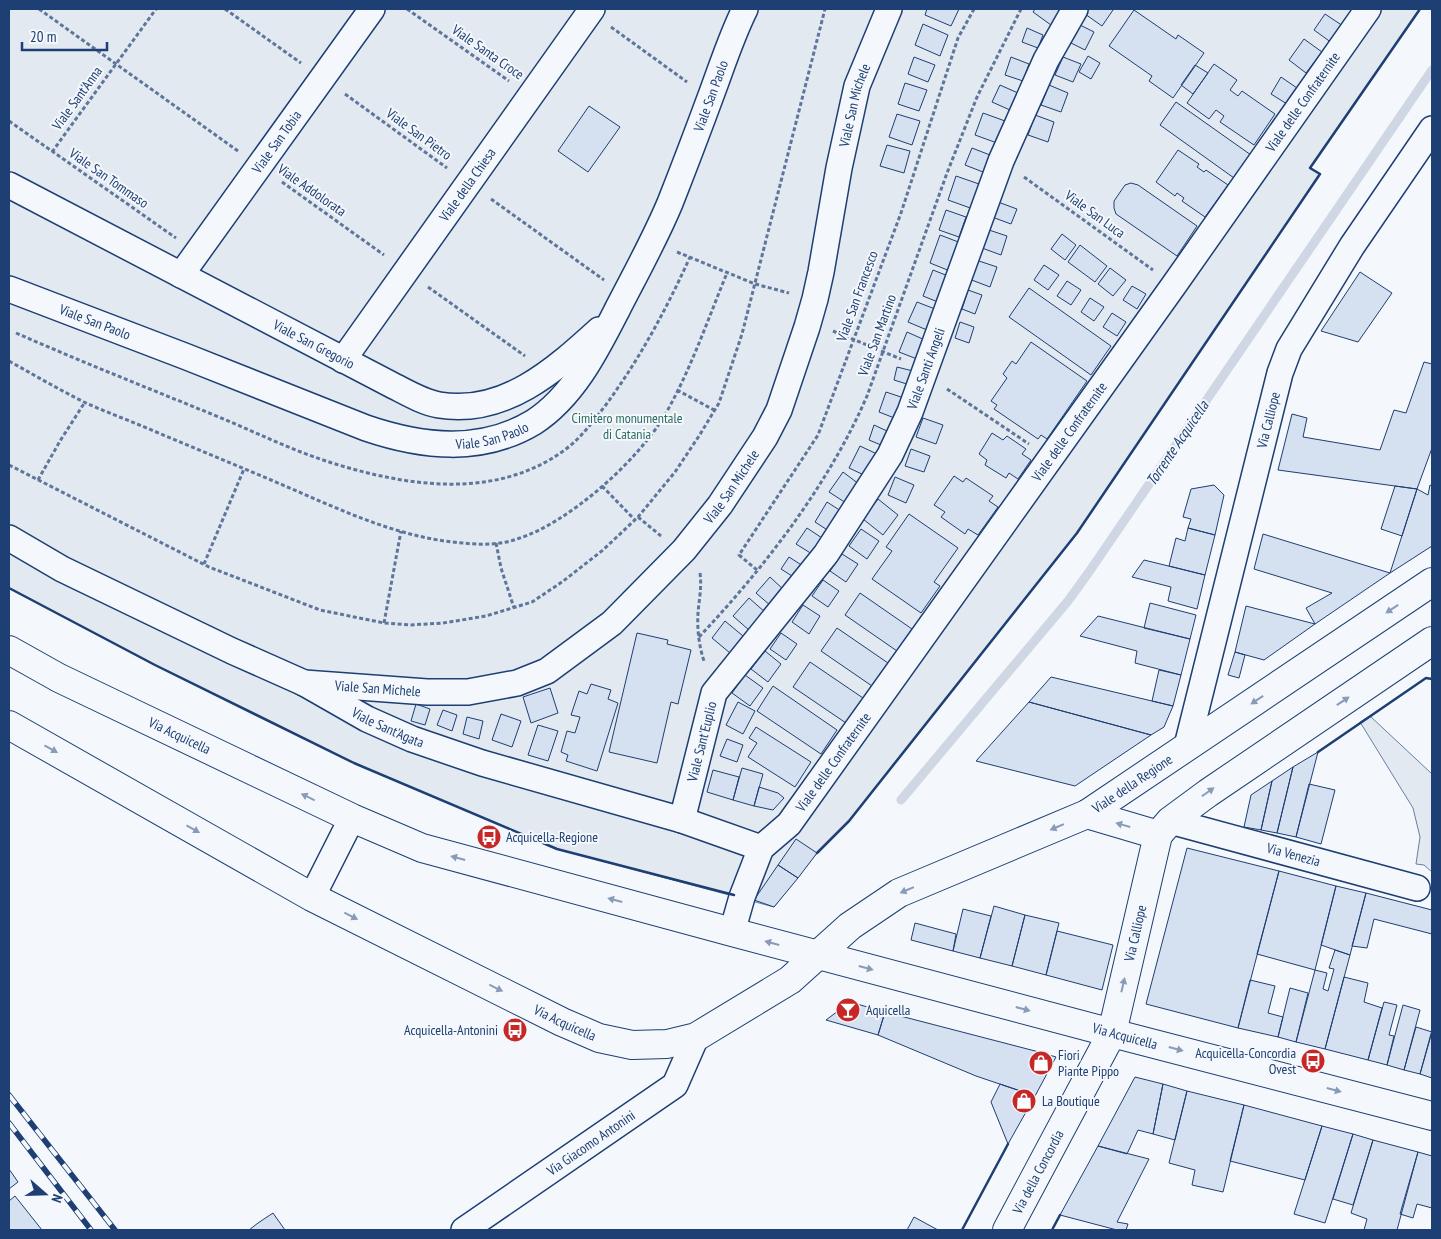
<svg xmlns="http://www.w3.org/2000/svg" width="1441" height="1239" font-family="'PT Sans Narrow',sans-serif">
<rect width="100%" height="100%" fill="#f4f7fb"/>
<path fill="#e3e9f0" stroke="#687fa3" d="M9,9H1420L1310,168L1320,174L1077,533L849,821L817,853L774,907L557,849L354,763L155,665L9,588Z
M1370,716L1432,774V872L1424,865L1416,864L1420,837L1413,808L1360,722Z"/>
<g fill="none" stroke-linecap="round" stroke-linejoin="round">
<path stroke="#cfd7e4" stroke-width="9" d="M901,800L1068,601L1089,572L1432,70"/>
</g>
<path fill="#d5e0f0" stroke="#1d3f73" d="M927,9H959L951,26L925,15Z
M1035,9H1062L1051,25L1033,12Z
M1088,9H1111L1113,10L1102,26L1085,14Z
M1134,10L1176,39L1178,35L1204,53L1173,98L1149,81L1152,76L1109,46Z
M1325,14L1343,26L1332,43L1314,30Z
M923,24L948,35L940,56L915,45Z
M1078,24L1094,32L1085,50L1069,42Z
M1027,28L1043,35L1038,48L1022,42Z
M1304,39L1322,52L1306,73L1289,60Z
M1088,56L1100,63L1091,79L1079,72Z
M914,57L935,65L928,82L908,74Z
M1011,57L1029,64L1023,81L1005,75Z
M1063,57L1081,64L1073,82L1055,75Z
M1214,64L1237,80L1230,90L1238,96L1242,91L1275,114L1254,145L1220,122L1224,116L1216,110L1209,119L1187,103Z
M1195,65L1208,73L1193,94L1181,85Z
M1281,77L1297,88L1287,104L1271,94Z
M905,83L927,90L919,111L898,104Z
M1000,85L1018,93L1010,110L992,102Z
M1049,85L1068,93L1061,112L1041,105Z
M1176,102L1251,155L1234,178L1160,125Z
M589,106L620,127L588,172L558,151Z
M983,113L1005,121L997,143L975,135Z
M897,114L920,121L912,145L889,137Z
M1035,115L1054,122L1048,142L1028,135Z
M887,145L910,151L904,173L880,166Z
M972,148L990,155L983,172L965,165Z
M1178,150L1199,164L1197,167L1204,172L1206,170L1228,185L1205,217L1182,201L1184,198L1177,193L1175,196L1156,182Z
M956,176L982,185L973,209L948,200Z
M1131,183L1138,185L1197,226L1177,256L1116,214L1114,208V201L1125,185Z
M998,202L1017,209L1011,224L992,217Z
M946,210L966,217L959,237L939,230Z
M989,230L1007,236L1001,255L982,248Z
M1062,234L1076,245L1065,260L1051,249Z
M940,235L961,243L950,271L930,263Z
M1080,245L1107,266L1095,282L1068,262Z
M976,260L997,267L990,287L969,279Z
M1044,265L1059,275L1048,290L1034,280Z
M1110,268L1126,280L1113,296L1098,284Z
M933,270L948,276L938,302L923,296Z
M1360,272L1392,293L1358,342L1321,331Z
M1067,281L1081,290L1071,305L1057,296Z
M1132,286L1146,294L1137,309L1123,300Z
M1029,288L1111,346L1091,375L1009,317Z
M968,290L982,295L975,314L962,309Z
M1090,298L1104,307L1094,321L1081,312Z
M917,302L935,309L927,330L908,322Z
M1112,313L1126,322L1117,336L1103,327Z
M960,322L974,327L969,343L955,338Z
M907,332L925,340L917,359L899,352Z
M1031,342L1087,381L1047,439L1041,435L1038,439L994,409L997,405L991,401L1007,378L1003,374L1012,361L1016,364Z
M1424,362L1432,364V448L1417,489L1278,470L1292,414L1307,418L1303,437L1380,450L1394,410L1406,413Z
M897,367L913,371L910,385L894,380Z
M886,392L904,398L897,419L879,412Z
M923,418L943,425L936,444L916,437Z
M874,425L887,431L881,445L869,440Z
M992,433L1003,440L1007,436L1026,449L1022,454L1031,460L1018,479L1009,473L1006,478L985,465L987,460L979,454Z
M860,446L877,454L866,476L849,468Z
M911,449L930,456L924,472L905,466Z
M843,472L859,484L846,503L829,492Z
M954,476L963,482L966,478L993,496L989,501L998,507L978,535L968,529L965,534L941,517L945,512L934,505Z
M895,477L914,485L906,503L888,495Z
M1214,485L1224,495L1215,535L1188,528L1191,519L1183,517L1191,489Z
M1430,485L1432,486V546L1390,573L1417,489L1428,495Z
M1395,486L1417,489L1402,536L1381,529Z
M878,499L898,515L883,535L863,519Z
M827,502L841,511L829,531L815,522Z
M909,514L958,548L934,582L940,586L921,613L872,579L892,551L886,547Z
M807,528L822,538L812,554L796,544Z
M1188,528L1215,535L1205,575L1169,566L1176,538L1185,541Z
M861,529L879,541L867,559L849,546Z
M1263,534L1390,573L1315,624L1306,608L1332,593L1254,569Z
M842,554L858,564L846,582L830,571Z
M789,557L803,566L795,578L781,569Z
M1144,560L1205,575L1197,609L1168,601L1171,587L1132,577Z
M770,577L785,591L771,606L756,593Z
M823,580L839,591L828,607L812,596Z
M860,593L912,629L897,651L845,615Z
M749,598L766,613L750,631L733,616Z
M1150,603L1196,615L1190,639L1144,628Z
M803,605L820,616L809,634L792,622Z
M1246,606L1315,624L1264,660L1235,652Z
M1098,616L1190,639L1181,675L1135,663L1137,651L1080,636Z
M725,621L743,636L730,653L712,638Z
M837,628L888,663L872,686L821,651Z
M637,633L668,640L667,644L691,650L678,704L671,702L657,763L609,752Z
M781,633L797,644L786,660L770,649Z
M765,651L781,664L768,682L751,669Z
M1235,652L1245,655L1239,678L1228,675Z
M810,662L863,698L846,723L793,687Z
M1159,670L1181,675L1173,706L1152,701Z
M745,675L763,688L750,706L732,693Z
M1051,677L1152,701L1173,706L1164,727L1151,735L1029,702Z
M591,684L611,690L608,699L618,703L597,771L566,761L568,755L561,752L567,731L575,733L580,717L571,715L579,691L587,694Z
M773,686L837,730L821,754L757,711Z
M550,688L558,713L531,723L523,697Z
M738,702L755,711L743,734L726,725Z
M1029,702L1151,735L1075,786L976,761Z
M416,704L430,709L425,725L411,721Z
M443,710L457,715L452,731L437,725Z
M501,714L521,721L512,747L492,740Z
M467,717L483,721L479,739L463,734Z
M538,725L558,731L548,761L528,755Z
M756,727L811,762L795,787L748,757L757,743L749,738Z
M727,739L743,745L737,762L720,756Z
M1318,752L1296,837L1277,833L1293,767Z
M1293,767L1277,833L1261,830L1272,781Z
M742,768L763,774L754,806L733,800Z
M713,770L739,777L733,800L707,792Z
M1272,781L1261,830L1244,827L1251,795Z
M1309,784L1335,790L1321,844L1296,837Z
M759,787L778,793L784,798L773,810L754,806Z
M796,839L817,853L798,878L778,865Z
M1187,848L1279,871L1238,1028L1146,1004Z
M778,865L798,878L774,907L754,900Z
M1279,871L1336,886L1315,970L1257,954Z
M1336,886L1366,893L1350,955L1321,945Z
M1366,893L1432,910V934L1374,919L1367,948L1352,946Z
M994,906L1025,915L1012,966L980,958Z
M963,909L991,916L980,958L953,951Z
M1025,915L1059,923L1046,975L1012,966Z
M915,923L956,934L953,951L911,940Z
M1057,931L1113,945L1102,990L1046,975Z
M1335,950L1350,955L1325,1049L1296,1042L1315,970L1327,973L1323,989L1328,991L1334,969L1329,968Z
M1344,977L1368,983L1364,1002L1382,1008L1368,1060L1325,1049Z
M1250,980L1275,986L1268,1013L1283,1017L1278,1037L1238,1028Z
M1290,988L1308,993L1296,1042L1278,1037Z
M850,1002L885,1012L878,1035L826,1020Z
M1384,1002L1397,1005L1389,1035L1394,1036L1387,1065L1368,1060Z
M1403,1005L1420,1010L1404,1070L1387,1065Z
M885,1012L1039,1052L1056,1057L1035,1096L976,1076L878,1035Z
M1416,1027L1432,1032L1420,1074L1404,1070Z
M1432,1030V1078L1420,1074Z
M1135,1077L1163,1084L1153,1134L1138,1130L1127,1154L1098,1146Z
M1000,1084L1035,1096L1008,1144L991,1102Z
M1163,1084L1187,1091L1175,1140L1153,1134Z
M1187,1091L1244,1105L1223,1192L1192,1185L1195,1170L1169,1163Z
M1244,1105L1322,1126L1305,1180L1230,1161Z
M1322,1126L1353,1134L1325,1223L1294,1214Z
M1353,1134L1373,1140L1353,1205L1333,1199Z
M1373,1140L1418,1152L1397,1230H1364L1367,1219L1351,1213Z
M1098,1146L1149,1159L1117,1222L1128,1224L1126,1230H1117L1060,1215Z
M1418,1152L1432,1156V1208L1417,1204L1413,1218L1400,1214Z
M9,1169L18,1182L9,1189Z
M15,1196L42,1230H9V1201Z
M273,1213L285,1230H249L258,1223Z
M914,1217L938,1230H907Z"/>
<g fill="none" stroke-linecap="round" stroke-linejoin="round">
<defs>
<g id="street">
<path id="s1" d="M9,185L390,384C406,392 422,402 439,405C504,416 555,370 599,330"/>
<path id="s2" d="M181,275L372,9"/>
<path id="s3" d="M9,289L187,357L366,428C422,447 481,454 534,422C574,396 597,349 618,308C636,273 655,239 670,203C685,165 699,128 713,90C723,63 732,35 745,9"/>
<path id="s4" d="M343,360L592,9"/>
<path id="s5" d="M9,538L62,569L232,651L304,683L367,719L412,739L482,763L682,820L761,848"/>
<path id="s6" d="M304,683L427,692H468L517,683L547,671L612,623L684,550L720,505L765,437L779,410L807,327L815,299L821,272L839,168L857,86L889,9"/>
<path id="s7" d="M1187,746L1280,373L1289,349L1352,246L1432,129"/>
<path id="s8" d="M682,820L714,693L826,554L890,455L910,412L1001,161L1046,60L1075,9"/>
<path id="s9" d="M1170,821L1417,888"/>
<path d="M312,897L352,818"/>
<path id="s10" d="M732,932L742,897L761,848L789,824L1174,285L1368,9"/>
<path id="s11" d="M464,1230L675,1085L696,1037"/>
</g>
<g id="secondary">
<path id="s12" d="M1007,1230L1112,1033L1432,1116"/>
</g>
<g id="primary">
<path id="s13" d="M9,650L59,678L352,818L422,848L732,932L1112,1033L1158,835L1170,821L1208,793L1432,641"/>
<path id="s14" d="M9,725L312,897L562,1022L599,1038L632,1045L667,1044L696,1037L790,980L850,926L899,893L1087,814L1432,582"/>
<path d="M1087,814L1158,835"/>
</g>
</defs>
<use href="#street" stroke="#1d3f73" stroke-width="28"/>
<use href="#secondary" stroke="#1d3f73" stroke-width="30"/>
<use href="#primary" stroke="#1d3f73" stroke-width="30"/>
<path stroke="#5e769c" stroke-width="3" stroke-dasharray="4 2.5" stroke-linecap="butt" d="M39,9L238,151
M225,9L301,63
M407,9L509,81
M611,27L687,82
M345,94L447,168
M9,121L176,238
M52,152L156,9
M1024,177L1153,270
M282,182L384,255
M491,199L604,280
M677,252L755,284L789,293
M428,287L525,356
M833,331L901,359
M16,333C80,361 145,387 209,413C247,428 284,447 323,460C402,486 495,502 566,449C582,437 593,421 605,406C639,360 666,310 690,257
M9,361C34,375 58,389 84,402C103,411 123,418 142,426C185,444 228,462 271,480C333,506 395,538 463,543C480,545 500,545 517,539C569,523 639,460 666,413C691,369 708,319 727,273
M947,389L1029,444
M677,390L714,410
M9,465L209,567L320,610L384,623L411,625L443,623L486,616L532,602L562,582L603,550L638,517L675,472L699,436L719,403L742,334L825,9
M38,480L60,441L85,402
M602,486L635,520
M638,517L661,536
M496,543L501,568L514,608
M204,564L244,469
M757,570L739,555L818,435L901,213L958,38L974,9
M700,573C702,587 699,600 698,613C697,629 699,646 704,661
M384,623L401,531
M699,637C765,567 829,484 867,396L947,173L977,97L1021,9"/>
<use href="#street" stroke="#f4f7fb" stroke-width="25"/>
<use href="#secondary" stroke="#f4f7fb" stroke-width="28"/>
<use href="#primary" stroke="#f4f7fb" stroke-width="28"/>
<defs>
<path id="rail" d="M9,1095L115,1230
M9,1123L91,1230"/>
</defs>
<use href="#rail" stroke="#1d3f73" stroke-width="5.5"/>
<use href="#rail" stroke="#f4f7fb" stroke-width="4" stroke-dasharray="11" stroke-linecap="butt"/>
<path stroke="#1d3f73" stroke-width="2.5" d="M9,588L155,665L354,763L557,849L734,895
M1318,752L1426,678L1432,679
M817,853L849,821L1077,533L1320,174L1310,168L1420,9
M962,1230L1008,1144
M1052,1230L1060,1215"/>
</g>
<defs><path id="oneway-solid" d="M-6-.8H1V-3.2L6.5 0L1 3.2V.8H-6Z" transform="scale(1.25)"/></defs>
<g fill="#889bb7">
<use href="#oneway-solid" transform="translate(1392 609) rotate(146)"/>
<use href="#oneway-solid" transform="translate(1257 700) rotate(146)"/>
<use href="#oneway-solid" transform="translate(1343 701) rotate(-34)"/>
<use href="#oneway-solid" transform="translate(51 749) rotate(29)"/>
<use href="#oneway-solid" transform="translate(1208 792) rotate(-35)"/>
<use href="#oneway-solid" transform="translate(308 797) rotate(-154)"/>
<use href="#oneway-solid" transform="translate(1123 825) rotate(-164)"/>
<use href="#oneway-solid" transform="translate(1057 827) rotate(157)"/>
<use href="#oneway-solid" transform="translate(193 829) rotate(29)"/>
<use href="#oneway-solid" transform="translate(458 858) rotate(-165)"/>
<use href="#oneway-solid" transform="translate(907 890) rotate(157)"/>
<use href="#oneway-solid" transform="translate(615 900) rotate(-165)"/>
<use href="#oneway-solid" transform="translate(351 916) rotate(27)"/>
<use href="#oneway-solid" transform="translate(772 943) rotate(-165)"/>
<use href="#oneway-solid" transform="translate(866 968) rotate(15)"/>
<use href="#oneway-solid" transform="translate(1123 985) rotate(-77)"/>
<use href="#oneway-solid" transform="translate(496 988) rotate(26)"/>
<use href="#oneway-solid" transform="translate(1023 1009) rotate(15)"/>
<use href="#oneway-solid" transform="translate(1176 1049) rotate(15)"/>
<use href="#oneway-solid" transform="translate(1334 1090) rotate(15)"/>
</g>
<defs>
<symbol id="bus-disc" viewBox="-11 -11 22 22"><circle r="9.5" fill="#c62828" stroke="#f4f7fb"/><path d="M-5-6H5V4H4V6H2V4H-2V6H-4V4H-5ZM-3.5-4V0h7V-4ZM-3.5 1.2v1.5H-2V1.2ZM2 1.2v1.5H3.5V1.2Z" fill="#fff"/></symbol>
<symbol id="bar-disc" viewBox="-11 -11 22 22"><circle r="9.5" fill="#c62828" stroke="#f4f7fb"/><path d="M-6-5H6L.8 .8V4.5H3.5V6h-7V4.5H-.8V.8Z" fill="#fff"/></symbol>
<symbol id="shop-disc" viewBox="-11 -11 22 22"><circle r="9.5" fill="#c62828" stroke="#f4f7fb"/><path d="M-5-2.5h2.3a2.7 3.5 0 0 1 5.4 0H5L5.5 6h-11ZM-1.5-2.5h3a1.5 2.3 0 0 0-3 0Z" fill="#fff"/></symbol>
</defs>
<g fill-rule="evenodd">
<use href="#bus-disc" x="475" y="823" width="28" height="28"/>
<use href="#bar-disc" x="834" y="996" width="28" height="28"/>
<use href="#bus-disc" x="501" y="1016" width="28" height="28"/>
<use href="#bus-disc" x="1299" y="1047" width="28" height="28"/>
<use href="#shop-disc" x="1027" y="1049" width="28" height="28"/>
<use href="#shop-disc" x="1010" y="1087" width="28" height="28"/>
</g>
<g text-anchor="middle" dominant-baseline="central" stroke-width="4" stroke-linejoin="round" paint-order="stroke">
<g font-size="14" fill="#1d3f73" stroke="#f4f7fb">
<text transform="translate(488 52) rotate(35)">Viale Santa Croce</text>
<text stroke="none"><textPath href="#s3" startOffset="932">Viale San Paolo</textPath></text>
<text transform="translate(77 98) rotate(-54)">Viale Sant'Anna</text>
<text stroke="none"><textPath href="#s10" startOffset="1012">Viale delle Confraternite</textPath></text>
<text stroke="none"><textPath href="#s6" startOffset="914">Viale San Michele</textPath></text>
<text transform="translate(419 134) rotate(36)">Viale San Pietro</text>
<text stroke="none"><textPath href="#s2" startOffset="164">Viale San Tobia</textPath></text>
<text transform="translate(109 178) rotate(35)">Viale San Tommaso</text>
<text stroke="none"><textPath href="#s4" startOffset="215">Viale della Chiesa</textPath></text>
<text transform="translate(312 190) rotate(35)">Viale Addolorata</text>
<text transform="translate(1095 214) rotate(36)">Viale San Luca</text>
<text transform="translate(857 296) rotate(-70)">Viale San Francesco</text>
<text stroke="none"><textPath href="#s3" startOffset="92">Viale San Paolo</textPath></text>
<text transform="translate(877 335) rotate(-70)">Viale San Martino</text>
<text stroke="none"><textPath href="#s1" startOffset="344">Viale San Gregorio</textPath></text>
<text stroke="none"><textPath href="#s8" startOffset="521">Viale Santi Angeli</textPath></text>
<text stroke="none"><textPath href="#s7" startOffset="336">Via Calliope</textPath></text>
<text stroke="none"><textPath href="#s10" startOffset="608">Viale delle Confraternite</textPath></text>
<text stroke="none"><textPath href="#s3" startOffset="512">Viale San Paolo</textPath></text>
<text stroke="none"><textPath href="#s6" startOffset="509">Viale San Michele</textPath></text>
<text stroke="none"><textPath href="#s6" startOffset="74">Viale San Michele</textPath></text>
<text stroke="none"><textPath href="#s5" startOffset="424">Viale Sant'Agata</textPath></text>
<text stroke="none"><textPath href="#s13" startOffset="191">Via Acquicella</textPath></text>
<text stroke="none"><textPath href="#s8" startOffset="81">Viale Sant'Euplio</textPath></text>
<text stroke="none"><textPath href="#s10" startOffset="202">Viale delle Confraternite</textPath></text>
<text stroke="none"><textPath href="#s14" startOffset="1275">Viale della Regione</textPath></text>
<text stroke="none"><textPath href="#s9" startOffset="128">Via Venezia</textPath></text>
<text stroke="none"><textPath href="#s13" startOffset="1275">Via Calliope</textPath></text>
<text stroke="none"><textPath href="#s14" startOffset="631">Via Acquicella</textPath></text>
<text transform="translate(1125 1036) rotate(15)">Via Acquicella</text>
<text stroke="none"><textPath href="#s11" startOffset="154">Via Giacomo Antonini</textPath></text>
<text stroke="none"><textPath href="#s12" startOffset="66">Via della Concordia</textPath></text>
</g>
<g font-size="14" fill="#2c6c60" stroke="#f4f7fb">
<text x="627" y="418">Cimitero monumentale<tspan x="627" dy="16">di Catania</tspan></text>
</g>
<g font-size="14" fill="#1d3f73" stroke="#f4f7fb" text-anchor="start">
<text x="506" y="837">Acquicella-Regione</text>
<text x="866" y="1010">Aquicella</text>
<text x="498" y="1030" text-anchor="end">Acquicella-Antonini</text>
<text x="1296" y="1053" text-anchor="end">Acquicella-Concordia<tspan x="1296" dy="16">Ovest</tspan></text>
<text x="1058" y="1055">Fiori<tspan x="1058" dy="16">Piante Pippo</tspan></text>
<text x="1042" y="1101">La Boutique</text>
</g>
<g font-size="15" font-style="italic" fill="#1d3f73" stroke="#f4f7fb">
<text transform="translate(1177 443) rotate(-56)">Torrente Acquicella</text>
</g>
</g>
<rect width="1441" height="1239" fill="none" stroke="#1d3f73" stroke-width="20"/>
<g transform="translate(45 1194) rotate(110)" stroke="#f4f7fb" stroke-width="4" paint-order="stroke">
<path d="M0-4L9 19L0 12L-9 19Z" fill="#1d3f73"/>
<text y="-8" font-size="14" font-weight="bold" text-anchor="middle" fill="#1d3f73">N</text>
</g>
<path d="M22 42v8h85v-8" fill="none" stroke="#1d3f73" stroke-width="2.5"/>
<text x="30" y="42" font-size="15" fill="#1d3f73" stroke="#f4f7fb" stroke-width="4" paint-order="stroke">20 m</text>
</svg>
